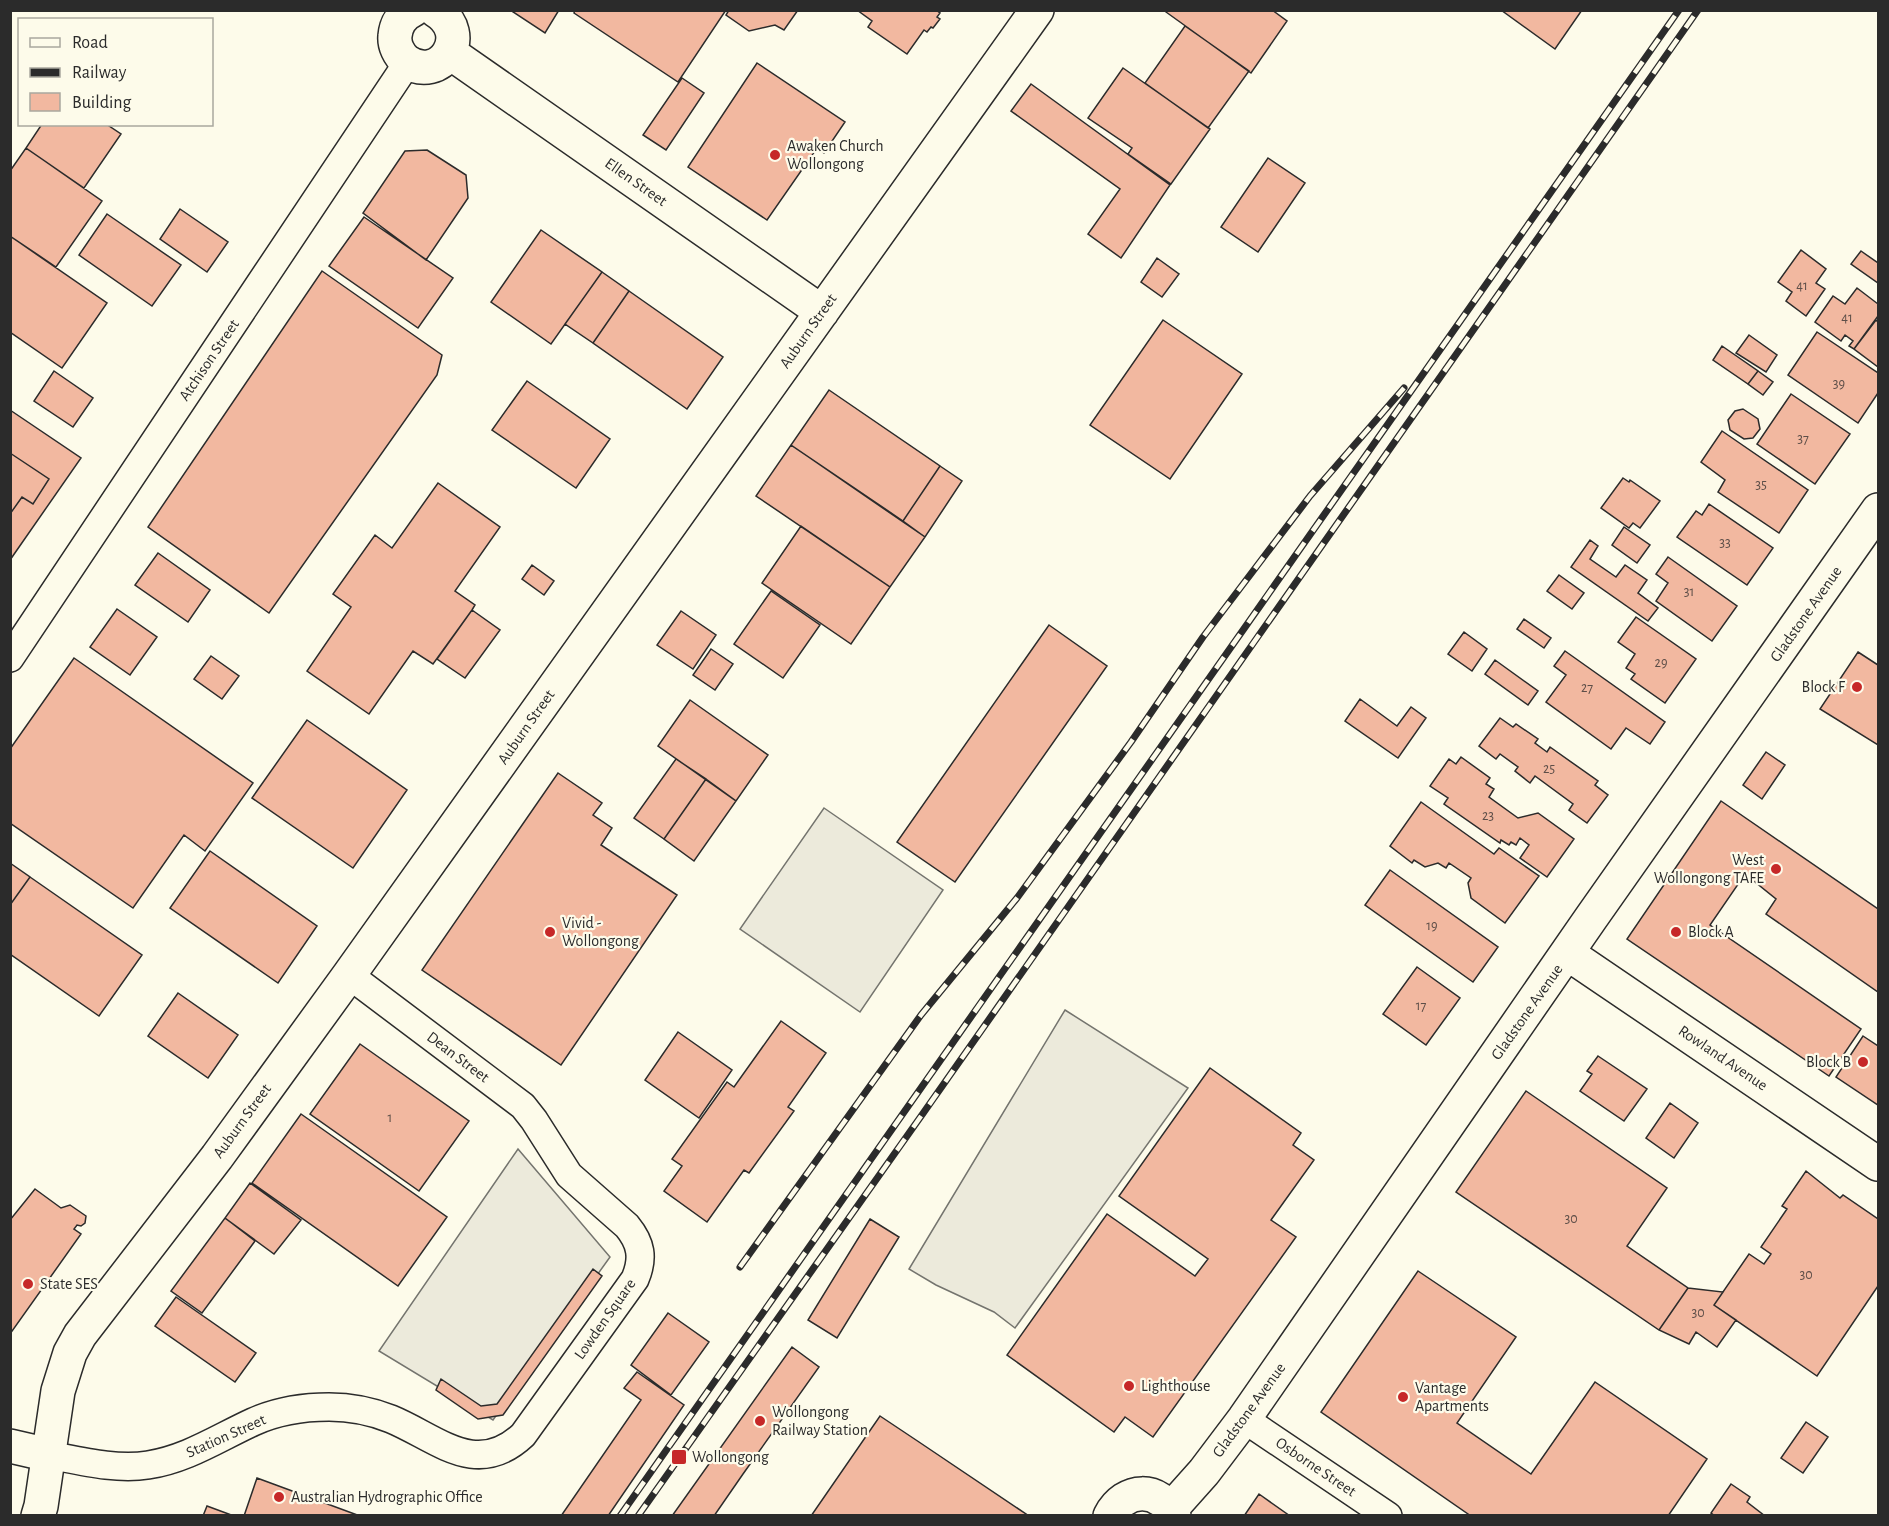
<svg xmlns="http://www.w3.org/2000/svg" width="1889" height="1526" font-family="'Alegreya Sans',sans-serif">
<rect width="100%" height="100%" fill="#fdfbea"/>
<path fill="#eceadb" stroke="#74746e" stroke-width="1.5" d="M824,808L943,890L860,1012L740,929Z
M1065,1010L1188,1088L1015,1328L994,1312L936,1285L909,1269Z
M518,1149L610,1257L493,1420L379,1351Z"/>
<path fill="#f2b8a0" stroke="#2b2b2b" stroke-width="1.5" d="M510,10H559L545,33Z
M575,10H726L678,82L574,13Z
M729,10H798L784,30L775,25L749,31L726,15Z
M857,10H936L940,13L937,17L940,19L933,28L931,27L927,32L924,30L907,54L868,27L872,21Z
M1168,10H1272L1287,21L1251,73L1166,12Z
M1501,10H1582L1555,49Z
M1185,26L1249,71L1208,128L1145,83Z
M757,63L845,122L824,153L817,148L767,220L688,167Z
M1123,68L1210,129L1171,184L1128,154L1132,148L1088,118Z
M682,78L704,93L666,150L643,135Z
M1031,84L1170,185L1121,258L1088,234L1120,189L1011,111Z
M42,124H106L121,134L84,188L26,148Z
M26,148L102,201L56,267L10,236V171Z
M427,150L466,175L468,198L426,260L363,213L405,151Z
M1268,158L1305,183L1258,252L1221,227Z
M180,209L228,242L207,272L160,239Z
M107,214L181,265L152,306L79,255Z
M364,217L453,278L418,328L329,266Z
M541,230L602,272L551,344L491,302Z
M10,236L107,303L62,368L10,332Z
M1801,250L1826,269L1816,283L1825,289L1806,316L1786,301L1792,292L1778,282Z
M1861,251L1878,263V283L1851,264Z
M1157,258L1179,274L1162,297L1141,282Z
M322,271L442,355L437,375L269,613L148,527Z
M602,272L629,291L593,343L565,324Z
M1857,288L1878,304V316L1854,349L1849,346L1853,341L1845,335L1841,341L1815,322L1833,296L1845,304Z
M629,291L723,357L687,409L593,343Z
M1163,320L1242,374L1170,479L1090,425Z
M1876,320L1878,322V367L1854,349Z
M1817,332L1878,373V393L1858,423L1788,375Z
M1749,335L1777,355L1766,372L1736,353Z
M1722,346L1758,371L1748,384L1713,360Z
M54,371L93,398L73,427L34,401Z
M1758,371L1773,382L1763,395L1748,384Z
M527,381L610,439L576,488L492,430Z
M829,390L940,466L903,521L791,445Z
M1791,394L1850,434L1815,484L1757,444Z
M1743,409L1758,419L1760,429L1753,438L1744,439L1730,430L1728,420L1735,411Z
M10,410L81,458L10,560Z
M1722,431L1808,490L1779,533L1718,492L1725,480L1701,462Z
M791,445L925,537L890,587L756,496Z
M10,453L49,479L33,504L22,497L10,514Z
M940,466L962,481L925,537L903,521Z
M1623,478L1629,482L1630,480L1660,501L1640,528L1633,523L1629,528L1601,508Z
M438,483L500,527L455,591L475,605L472,610L433,664L413,651L369,714L307,671L351,607L333,594L375,535L392,548Z
M1709,504L1773,548L1747,585L1677,537L1696,511L1702,515Z
M801,526L890,587L851,644L762,583Z
M1624,527L1650,545L1637,563L1612,545Z
M1590,540L1598,546L1590,559L1616,577L1625,565L1647,580L1638,593L1658,608L1648,621L1571,567Z
M158,553L210,590L188,622L135,585Z
M1668,557L1737,606L1712,641L1656,601L1668,583L1656,574Z
M532,565L554,581L544,595L522,579Z
M1559,575L1584,593L1572,609L1547,591Z
M771,591L820,625L783,678L734,644Z
M117,609L157,637L130,675L90,647Z
M472,610L500,630L465,678L437,659Z
M681,611L716,635L693,669L657,645Z
M1636,617L1696,659L1665,703L1631,679L1635,674L1626,668L1635,654L1618,642Z
M1524,619L1551,638L1544,648L1517,629Z
M1049,625L1107,666L955,882L897,842Z
M1464,632L1487,649L1472,671L1448,654Z
M711,649L733,664L715,690L693,675Z
M1565,651L1665,722L1650,744L1626,728L1611,749L1546,702L1566,675L1554,666Z
M1858,652L1878,665V745L1820,709Z
M211,656L239,676L222,699L194,679Z
M74,658L253,783L205,851L184,835L133,908L10,823V749Z
M1495,660L1538,691L1528,705L1485,674Z
M1360,699L1397,726L1411,707L1426,718L1398,758L1345,721Z
M690,700L768,755L736,801L658,746Z
M1500,718L1513,727L1516,724L1538,739L1535,743L1547,752L1550,747L1598,781L1595,785L1608,795L1587,823L1569,810L1573,804L1535,776L1530,783L1515,771L1518,767L1500,754L1496,759L1479,746Z
M307,720L407,790L353,868L252,798Z
M1766,752L1785,765L1762,799L1743,785Z
M1461,757L1490,778L1486,784L1494,789L1489,797L1518,818L1538,813L1574,839L1547,877L1520,858L1529,845L1520,838L1516,845L1511,842L1509,845L1501,840L1500,843L1444,804L1448,798L1430,786L1449,759L1456,764Z
M676,759L706,779L664,839L634,818Z
M558,773L602,803L593,815L612,828L601,845L677,895L561,1065L422,970Z
M706,779L736,801L694,861L664,839Z
M1721,801L1878,909V992L1766,914L1776,899L1745,874L1710,925L1861,1029L1829,1076L1627,939Z
M1421,802L1494,854L1499,848L1539,876L1505,923L1471,898L1468,883L1471,878L1449,863L1446,868L1438,863L1425,867L1414,860L1412,863L1390,846Z
M210,851L317,926L278,983L170,908Z
M10,863L30,877L10,905Z
M1390,870L1498,947L1473,982L1365,905Z
M30,877L142,955L99,1016L10,954V905Z
M1417,967L1460,998L1426,1045L1383,1014Z
M178,993L238,1035L208,1078L148,1036Z
M781,1021L826,1053L788,1107L794,1111L749,1173L744,1170L707,1222L664,1191L682,1166L672,1159L727,1082L734,1087Z
M678,1032L732,1070L699,1118L645,1080Z
M1863,1036L1878,1046V1105L1836,1077Z
M360,1044L469,1121L419,1191L310,1114Z
M1598,1056L1647,1089L1624,1121L1580,1091L1592,1074L1587,1071Z
M1210,1068L1301,1133L1293,1145L1314,1160L1271,1220L1296,1237L1153,1437L1125,1417L1114,1432L1007,1355L1107,1214L1195,1276L1208,1259L1119,1196Z
M1526,1091L1667,1188L1627,1246L1688,1288L1659,1330L1456,1192Z
M1670,1103L1698,1123L1674,1158L1646,1138Z
M301,1114L447,1217L398,1286L252,1183Z
M1806,1171L1840,1198L1843,1195L1878,1219V1286L1817,1376L1714,1305L1749,1254L1764,1264L1771,1254L1761,1247L1787,1209L1782,1206Z
M250,1183L301,1220L274,1254L225,1218Z
M35,1189L61,1208L70,1205L86,1216L85,1223L81,1226L77,1225L74,1229L81,1234L10,1334V1220Z
M225,1218L255,1241L202,1313L171,1291Z
M870,1219L899,1237L837,1338L808,1320Z
M593,1269L602,1276L503,1415L478,1419L436,1390L441,1379L481,1406L497,1404Z
M1418,1271L1516,1337L1457,1423L1531,1474L1595,1382L1707,1459L1668,1516H1471L1321,1412Z
M1688,1288L1723,1292L1714,1305L1736,1320L1717,1347L1696,1332L1689,1344L1659,1330Z
M176,1297L256,1353L235,1382L155,1326Z
M668,1313L709,1342L671,1395L631,1365Z
M792,1347L819,1367L743,1474L714,1516H672Z
M637,1372L684,1405L608,1516H561L641,1400L624,1388Z
M880,1416L919,1442L1029,1516H811Z
M1806,1422L1828,1437L1803,1473L1781,1458Z
M257,1478L360,1516H244Z
M1731,1484L1750,1497L1747,1502L1765,1516H1715L1711,1513Z
M1259,1494L1290,1516H1244Z
M207,1506L234,1516H203Z"/>
<g fill="none" stroke-linecap="round" stroke-linejoin="round">
<defs>
<path id="street" d="M10,658L408,62
M1244,1419L1388,1516
M49,1455C81,1461 116,1470 148,1465C187,1459 218,1438 253,1422C277,1411 303,1407 329,1407C350,1407 371,1411 391,1419C437,1438 476,1479 523,1435L635,1279C644,1258 641,1243 627,1226L569,1175L534,1120L523,1106L349,975"/>
<path id="secondary" d="M413,10C402,15 396,24 395,36C394,45 399,55 406,61C440,85 475,34 435,10
M449,52L822,312
M1567,953L1878,1164
M10,1446L49,1455
M1171,1509L1204,1472L1244,1419L1591,918L1878,510
M38,1516L41,1506L58,1391L70,1353L80,1335L217,1157L349,975L1037,10
M1110,1516C1125,1487 1159,1486 1174,1516"/>
</defs>
<use href="#street" stroke="#2b2b2b" stroke-width="30"/>
<use href="#secondary" stroke="#2b2b2b" stroke-width="36"/>
<use href="#street" stroke="#fdfbea" stroke-width="27"/>
<use href="#secondary" stroke="#fdfbea" stroke-width="33"/>
<defs>
<path id="rail" d="M740,1267L921,1015L1017,898L1131,742L1203,637L1310,496L1404,388
M620,1516L1679,10
M638,1516L924,1112L1698,10"/>
</defs>
<use href="#rail" stroke="#2b2b2b" stroke-width="7"/>
<use href="#rail" stroke="#fdfbea" stroke-width="4.5" stroke-dasharray="14" stroke-linecap="butt"/>
</g>
<g fill="#c62828" stroke="#fdfbea" stroke-width="2">
<circle cx="775" cy="155" r="6"/>
<circle cx="1857" cy="687" r="6"/>
<circle cx="1776" cy="869" r="6"/>
<circle cx="550" cy="932" r="6"/>
<circle cx="1676" cy="932" r="6"/>
<circle cx="1863" cy="1062" r="6"/>
<circle cx="28" cy="1284" r="6"/>
<circle cx="1129" cy="1386" r="6"/>
<circle cx="1403" cy="1397" r="6"/>
<circle cx="760" cy="1421" r="6"/>
<rect x="671" y="1449" width="16" height="16" rx="3"/>
<circle cx="279" cy="1497" r="6"/>
</g>
<g text-anchor="middle" dominant-baseline="central" stroke-width="4.5" stroke-linejoin="round" paint-order="stroke">
<g font-size="14" fill="#5d4e48">
<text x="1802" y="286">41</text>
<text x="1847" y="318">41</text>
<text x="1839" y="384">39</text>
<text x="1803" y="439">37</text>
<text x="1761" y="485">35</text>
<text x="1725" y="543">33</text>
<text x="1689" y="592">31</text>
<text x="1661" y="663">29</text>
<text x="1587" y="688">27</text>
<text x="1549" y="769">25</text>
<text x="1488" y="816">23</text>
<text x="1432" y="926">19</text>
<text x="1421" y="1006">17</text>
<text x="390" y="1118">1</text>
<text x="1571" y="1219">30</text>
<text x="1806" y="1275">30</text>
<text x="1698" y="1313">30</text>
</g>
<g font-size="16" fill="#2b2b2b" stroke="#fdfbea" text-anchor="start">
<text x="787" y="146">Awaken Church<tspan x="787" dy="18">Wollongong</tspan></text>
<text x="1845" y="687" text-anchor="end">Block F</text>
<text x="1764" y="860" text-anchor="end">West<tspan x="1764" dy="18">Wollongong TAFE</tspan></text>
<text x="562" y="923">Vivid -<tspan x="562" dy="18">Wollongong</tspan></text>
<text x="1688" y="932">Block A</text>
<text x="1851" y="1062" text-anchor="end">Block B</text>
<text x="40" y="1284">State SES</text>
<text x="1141" y="1386">Lighthouse</text>
<text x="1415" y="1388">Vantage<tspan x="1415" dy="18">Apartments</tspan></text>
<text x="772" y="1412">Wollongong<tspan x="772" dy="18">Railway Station</tspan></text>
<text x="692" y="1457">Wollongong</text>
<text x="291" y="1497">Australian Hydrographic Office</text>
</g>
<g font-size="16" fill="#2b2b2b" stroke="#fdfbea">
<text transform="translate(636 182) rotate(35)">Ellen Street</text>
<text transform="translate(808 331) rotate(-55)">Auburn Street</text>
<text transform="translate(209 360) rotate(-56)">Atchison Street</text>
<text transform="translate(1806 614) rotate(-55)">Gladstone Avenue</text>
<text transform="translate(526 727) rotate(-55)">Auburn Street</text>
<text transform="translate(1527 1012) rotate(-55)">Gladstone Avenue</text>
<text transform="translate(458 1057) rotate(37)">Dean Street</text>
<text transform="translate(1723 1058) rotate(34)">Rowland Avenue</text>
<text transform="translate(242 1121) rotate(-54)">Auburn Street</text>
<text transform="translate(605 1319) rotate(-55)">Lowden Square</text>
<text transform="translate(1249 1410) rotate(-54)">Gladstone Avenue</text>
<text transform="translate(226 1436) rotate(-24)">Station Street</text>
<text transform="translate(1316 1467) rotate(34)">Osborne Street</text>
</g>
</g>
<rect width="1889" height="1526" fill="none" stroke="#2b2b2b" stroke-width="24"/>
<rect x="18" y="18" width="195" height="108" fill="#fdfbea" stroke="#a9a89e" stroke-width="1.5"/>
<rect x="30" y="38" width="30" height="9" fill="#fdfbea" stroke="#a9a89e" stroke-width="1.5"/>
<text x="72" y="48" font-size="18" fill="#2b2b2b">Road</text>
<rect x="30" y="68" width="30" height="9" fill="#2b2b2b" stroke="#a9a89e" stroke-width="1.5"/>
<text x="72" y="78" font-size="18" fill="#2b2b2b">Railway</text>
<rect x="30" y="93" width="30" height="18" fill="#f2b8a0" stroke="#a9a89e" stroke-width="1.5"/>
<text x="72" y="108" font-size="18" fill="#2b2b2b">Building</text>
</svg>
